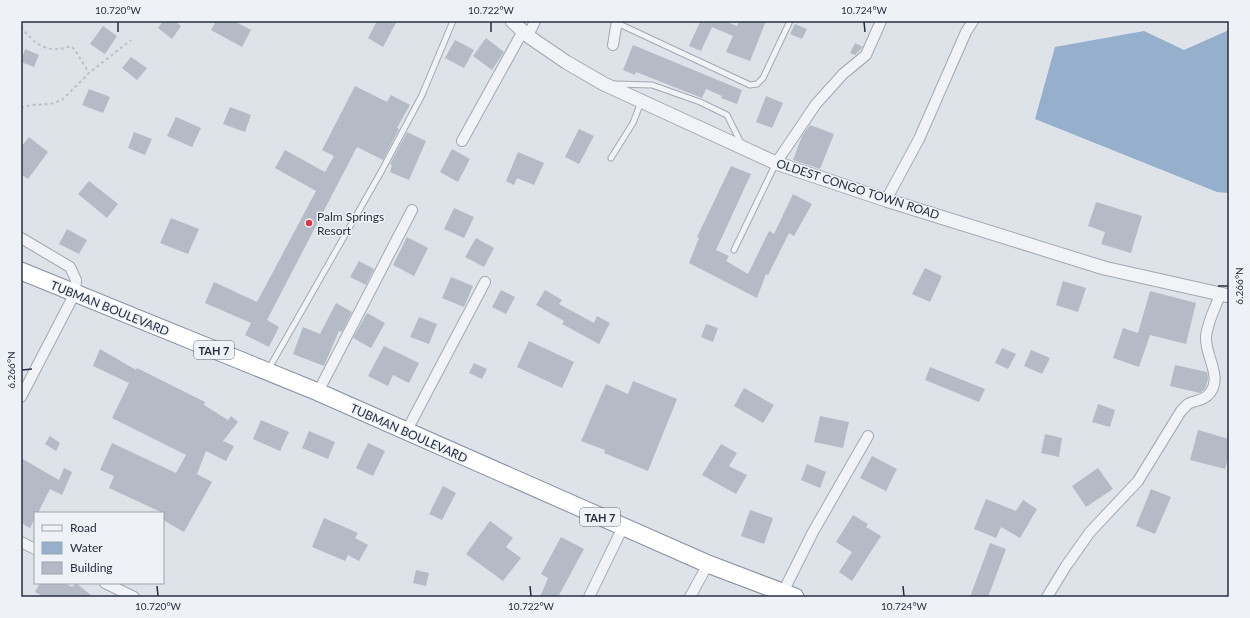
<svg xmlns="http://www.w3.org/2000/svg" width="1250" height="618" font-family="Lato,sans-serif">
<rect width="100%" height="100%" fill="#dee2e9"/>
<path fill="#96afcc" d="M1229,30V193L1217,192L1035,119L1055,47L1144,31L1184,50Z"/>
<path fill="#b5bbc6" d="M163,21H175L181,26L172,39L158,28Z
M216,21H234L251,30L242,47L211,30Z
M377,21H397L383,47L368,38Z
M698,21H724L737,26L739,21H766L750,61L726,52L733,36L712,27L701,51L689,46L700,22Z
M795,24L807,29L802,39L790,34Z
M103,26L117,36L105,54L90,44Z
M486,38L504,52L492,70L473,56Z
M455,40L474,50L464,68L445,58Z
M855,43L863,47L855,55L850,53Z
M633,45L742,90L737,104L721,98L722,96L706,89L702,98L636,72L635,75L623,70Z
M25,49L39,55L34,67L21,62Z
M131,57L147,68L137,80L122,68Z
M355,86L387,102L391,95L410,105L397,128L399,129L383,160L357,147L267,320L279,327L269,347L245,335L251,323L205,303L214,282L257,302L316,191L275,168L285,150L325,172L334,156L322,150Z
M89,89L110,97L103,113L82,105Z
M766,96L783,103L772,128L756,122Z
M230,107L251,115L245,132L223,124Z
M176,117L201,128L192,147L167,136Z
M810,125L834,134L820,169L793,160L802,136Z
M579,129L594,136L579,164L565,157Z
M134,132L152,139L145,155L128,148Z
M407,132L426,141L409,180L390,172L392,165L390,164Z
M29,137L48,152L28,179L21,174V147Z
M452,149L470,159L458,182L440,172Z
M518,152L544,163L534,185L517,178L514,185L506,181Z
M731,166L751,174L716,250L729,256L726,261L748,274L769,231L774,234L793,194L812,204L794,236L789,233L768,275L766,274L757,298L689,263L699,238L697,237Z
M89,181L118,204L107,218L78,194Z
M1096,202L1142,216L1131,253L1101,244L1105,232L1088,226Z
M454,208L474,217L464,238L444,229Z
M171,218L199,229L188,254L160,243Z
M67,229L87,240L79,254L59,244Z
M407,237L428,248L414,276L393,265Z
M476,238L494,248L484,267L465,257Z
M359,261L374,269L366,285L350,277Z
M925,268L942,276L930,302L912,294Z
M451,277L473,286L464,307L442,298Z
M1063,281L1086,288L1078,312L1056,305Z
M501,290L515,297L506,314L492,307Z
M545,290L562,300L559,304L594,323L597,316L610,323L599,344L562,324L564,321L536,305Z
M1150,291L1196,303L1186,344L1150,335L1139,367L1113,358L1123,328L1138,333Z
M336,303L352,312L342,332L339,331L324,366L293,354L303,327L320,334Z
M367,313L385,323L371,348L353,338Z
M419,317L437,324L429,344L410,337Z
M706,324L718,328L713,342L701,337Z
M529,341L574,362L562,388L517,367Z
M384,346L419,363L409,383L393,375L388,386L368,376Z
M1002,348L1016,354L1008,369L995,363Z
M100,349L136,370L137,368L205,402L204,405L228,420L231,416L238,422L223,441L234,446L226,461L206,451L197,474L212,482L184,532L163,520V513L109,488L114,476L100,470L112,443L176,473L186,455L112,418L129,383L93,366Z
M1031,350L1050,358L1042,374L1024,366Z
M474,363L487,369L482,379L469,373Z
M1175,365L1207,372L1208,379L1205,389L1200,393L1170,386Z
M930,367L985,389L979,402L925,380Z
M633,381L677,399L648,471L604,453L605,450L581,441L606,384L628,394Z
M744,388L774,405L763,423L734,406Z
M1098,404L1115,410L1110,427L1092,422Z
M820,416L849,422L843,448L814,442Z
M261,420L289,432L280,451L253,439Z
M1198,430L1229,439V455L1225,469L1190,460Z
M309,431L335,442L328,459L302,448Z
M1045,434L1062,438L1059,457L1041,453Z
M50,436L60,443L56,451L45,444Z
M368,443L385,451L373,476L356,468Z
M721,444L737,453L729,466L747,475L736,494L702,475Z
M872,456L897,469L886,491L860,478Z
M21,458L59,480L64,468L72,472L62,495L50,489L38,513H35V518L30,528L21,523Z
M807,464L826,472L820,488L801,480Z
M1098,468L1113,489L1086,507L1072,486Z
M443,486L456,493L442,520L429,514Z
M1151,489L1171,497L1155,534L1136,526Z
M986,499L1016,511L1023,500L1037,509L1020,538L1001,527L996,538L974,529Z
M750,510L773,518L764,544L741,536Z
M853,515L868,524L866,527L881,536L852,581L839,572L852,552L836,542Z
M324,518L358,533L355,538L368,545L359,561L348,555L345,561L312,547Z
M490,521L513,538L506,547L521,558L503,581L466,554Z
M561,537L584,549L558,597H540L548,578L541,574Z
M990,543L1006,549L988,597H970Z
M416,570L429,573L426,586L413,583Z
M40,583H64L72,587L76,583L93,597H44L35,592Z"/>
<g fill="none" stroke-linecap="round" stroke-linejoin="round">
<defs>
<path id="service" d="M617,23L750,85L757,84L763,78L790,21
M614,84L652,85L700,102L727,115L742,145
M611,158L633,123L641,102
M734,250L776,163
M268,370L381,172L422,95L453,21"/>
<path id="minor" d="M528,36L535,21
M613,45L617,21
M462,141L523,31
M776,163L816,104L843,74L866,55L881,21
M886,200L919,139L966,32L973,21
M21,238L70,267L76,280L75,293L21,397
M318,392L412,210
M406,432L485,282
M21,542L35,549
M105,583L134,597
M783,592L813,532L868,436
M589,597L623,527
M690,597L708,564
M1047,597L1066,566L1090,532L1138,481L1181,411C1183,409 1186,406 1188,404C1195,400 1204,401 1210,393C1223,376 1204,354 1206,336C1208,321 1215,308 1220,295"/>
<path id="tertiary" d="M512,21L528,36L566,62L604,84L776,163L886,200L1104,268L1229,296"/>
<path id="trunk" d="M21,271L318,392L708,564L795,597"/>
</defs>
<use href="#service" stroke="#a3a9b3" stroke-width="7"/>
<use href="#minor" stroke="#a3a9b3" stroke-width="12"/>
<use href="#tertiary" stroke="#a3a9b3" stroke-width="15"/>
<use href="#trunk" stroke="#848fa1" stroke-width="19"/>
<path stroke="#bcc0c8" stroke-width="2" stroke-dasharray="3 3" stroke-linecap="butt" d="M21,27C35,44 47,55 71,46L75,50L89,73
M21,108L31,105L50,104L62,100L89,73L131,40"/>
<use href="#service" stroke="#f1f3f7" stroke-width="5"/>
<use href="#minor" stroke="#f1f3f7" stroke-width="10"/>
<use href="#tertiary" stroke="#f1f3f7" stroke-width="13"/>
<use href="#trunk" stroke="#fff" stroke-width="17"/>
</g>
<path fill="none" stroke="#262f41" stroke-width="1.5" d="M118,22V32M491,22V32M864,22L865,32M1218,286H1228M22,370L32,369M157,586L158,596M530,586L531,596M903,586L904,596"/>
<circle fill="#d8394c" stroke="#eef1f6" stroke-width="1.5" cx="309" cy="223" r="4"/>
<g text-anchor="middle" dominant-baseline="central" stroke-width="3" stroke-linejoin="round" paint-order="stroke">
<g fill="#eef1f6" stroke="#626977" stroke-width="1">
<rect x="194" y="341" width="40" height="18" rx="3"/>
<rect x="580" y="508" width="40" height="18" rx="3"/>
</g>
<g font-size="11" font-weight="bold" fill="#262f41">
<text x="214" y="350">TAH 7</text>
<text x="600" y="517">TAH 7</text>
</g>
<g font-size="12" fill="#262f41" stroke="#eef1f6">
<text transform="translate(858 189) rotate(18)">OLDEST CONGO TOWN ROAD</text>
<text transform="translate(110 308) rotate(22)">TUBMAN BOULEVARD</text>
<text transform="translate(409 433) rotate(24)">TUBMAN BOULEVARD</text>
</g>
<g font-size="12" fill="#262f41" stroke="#eef1f6" text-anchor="start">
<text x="317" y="216">Palm Springs<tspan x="317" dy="14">Resort</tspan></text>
</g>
</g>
<rect width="1250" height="618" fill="none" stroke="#eef1f6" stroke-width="44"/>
<rect x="34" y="512" width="130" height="72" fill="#eef1f6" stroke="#9ea3ae"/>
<rect x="42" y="525" width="20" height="6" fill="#f1f3f7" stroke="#9ea3ae"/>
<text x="70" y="532" font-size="12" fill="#262f41">Road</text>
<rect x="42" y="542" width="20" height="12" fill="#96afcc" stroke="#9ea3ae"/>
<text x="70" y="552" font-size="12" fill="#262f41">Water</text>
<rect x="42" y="562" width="20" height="12" fill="#b5bbc6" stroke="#9ea3ae"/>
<text x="70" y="572" font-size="12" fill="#262f41">Building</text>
<rect x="22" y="22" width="1206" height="574" fill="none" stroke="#262f41" stroke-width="1.5"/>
<g font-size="10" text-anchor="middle" fill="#262f41">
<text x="118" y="14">10.720°W</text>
<text x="491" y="14">10.722°W</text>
<text x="864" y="14">10.724°W</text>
<text transform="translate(1239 286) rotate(-90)" y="4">6.266°N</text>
<text transform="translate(11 370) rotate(-90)" y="4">6.266°N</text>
<text x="158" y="610">10.720°W</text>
<text x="531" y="610">10.722°W</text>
<text x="904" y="610">10.724°W</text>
</g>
</svg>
